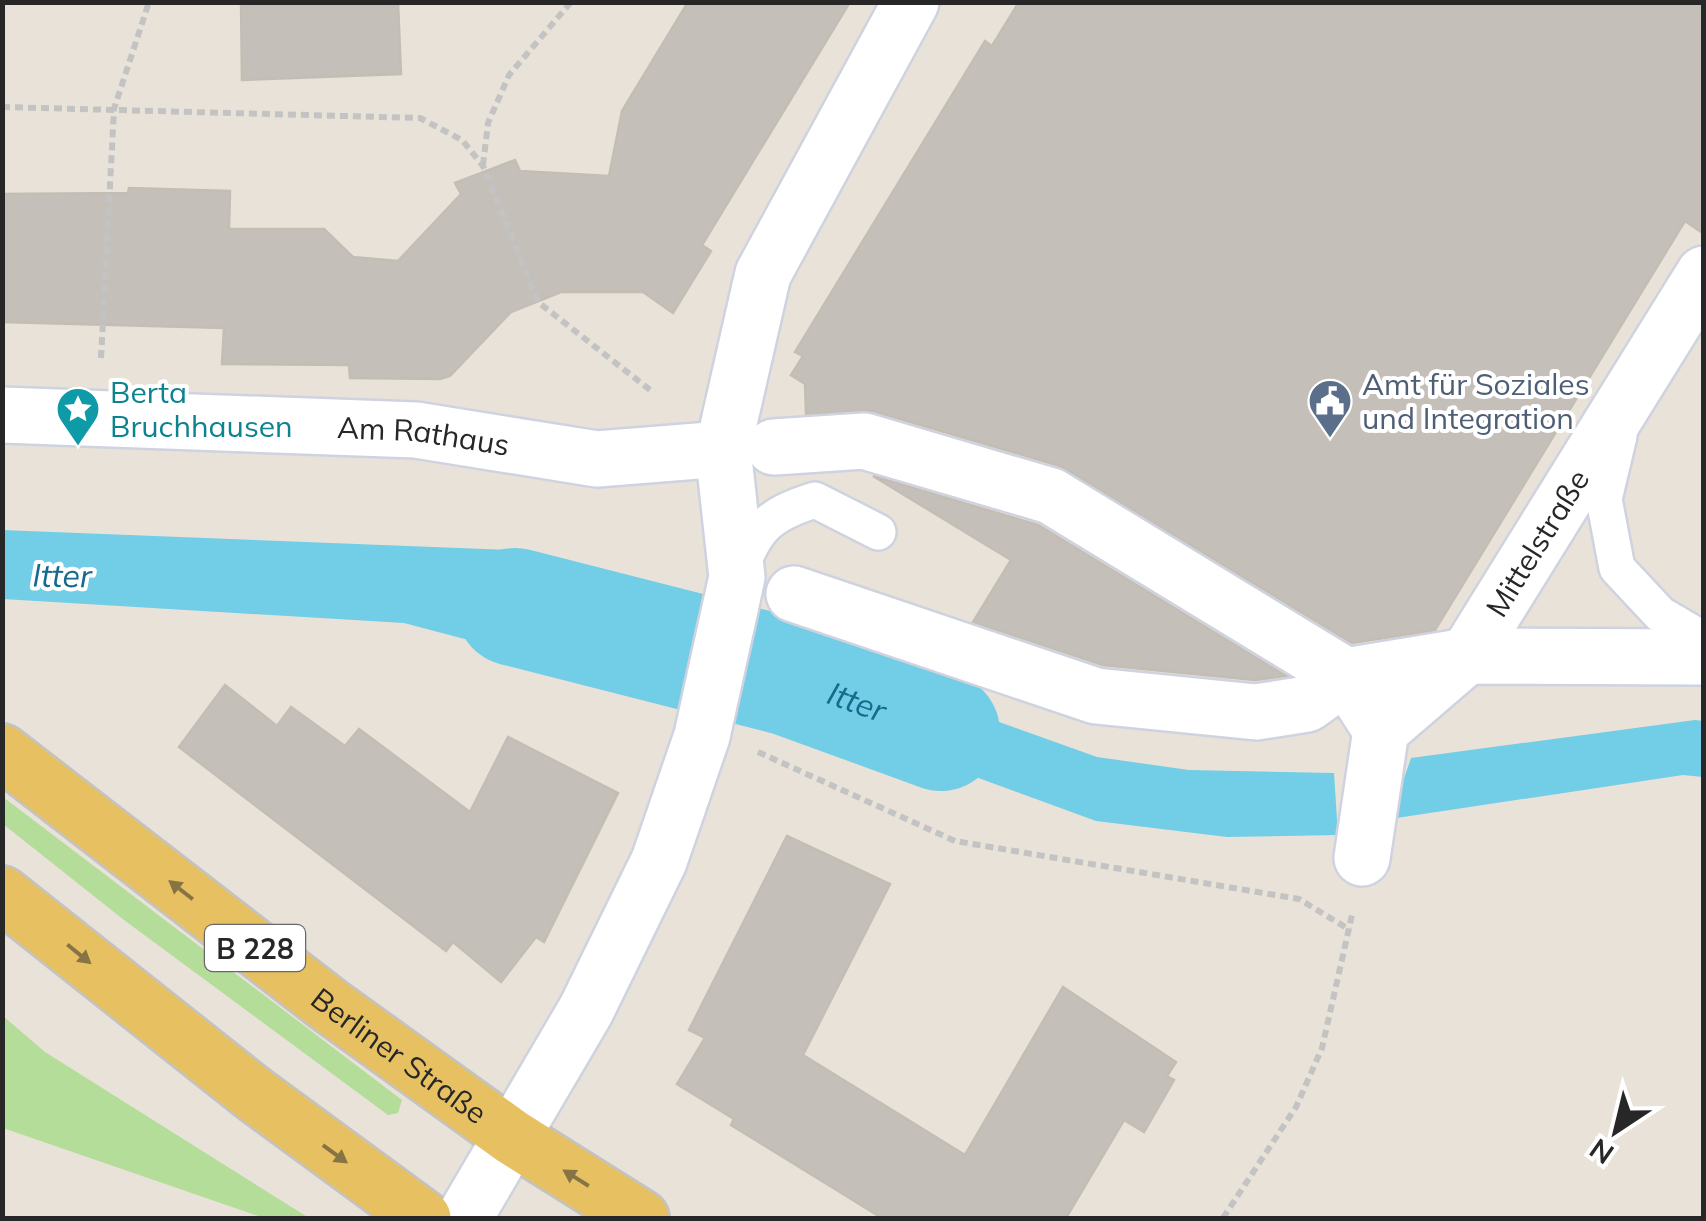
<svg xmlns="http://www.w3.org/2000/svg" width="1706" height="1221" font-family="Mulish,sans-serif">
<rect width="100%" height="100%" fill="#e9e2d9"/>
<path fill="#b3dd99" d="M3,797L402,1100L398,1113L388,1115L124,920L3,824Z
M3,1016L45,1052L309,1218H264L3,1128Z"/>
<path fill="#72cde6" d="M2,530L511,550L682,601L658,690L404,623L3,599Z
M797,650L1097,757L1189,770L1334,773L1338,835L1227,837L1096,821L782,706Z
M1695,720L1703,721V777L1683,775L1390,819L1411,758Z"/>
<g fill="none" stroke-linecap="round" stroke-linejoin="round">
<path stroke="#72cde6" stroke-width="118" id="s1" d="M515,607L790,677L941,732"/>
</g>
<path fill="#c4bfb9" stroke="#c4bdb4" stroke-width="2.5" d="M241,2H398L401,74L242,80Z
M688,2H850L702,245L711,251L673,313L643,292H561L511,312L450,376L440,379L350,378L349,365L222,364L224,328L2,322V194L128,193L129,188L230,191L229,229H324L353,257L398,261L461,194L455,183L515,160L520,171L609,176L622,111Z
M1019,2H1704V234L1685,221L1435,630L1352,643L1060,466L873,411L806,414L805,384L791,375L803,356L795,352L985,41L992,46Z
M873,476L1038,525L1286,676L1255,680L1103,665L973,622L1011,560Z
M225,685L277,726L291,707L345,746L359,729L470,812L508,737L618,793L544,942L536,937L501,982L453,942L446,951L179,747Z
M787,836L890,884L803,1055L965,1155L1063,987L1176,1062L1167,1076L1174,1080L1144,1132L1124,1120L1066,1218H882L731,1125L734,1119L677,1084L705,1038L689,1030Z"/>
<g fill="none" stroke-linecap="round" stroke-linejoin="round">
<defs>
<path id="lane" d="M1619,436L1604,499L1617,568L1660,614L1704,640
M738,574C756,528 767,515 815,500L878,532"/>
<g id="street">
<path id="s2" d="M2,415L416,430L597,459L723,449"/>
<path d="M774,447L864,441L1051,496L1346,676L1467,656L1704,657"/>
<path id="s3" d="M794,594L1096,696L1256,712L1307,704L1346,676L1381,730L1467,656L1704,274"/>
<path d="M1362,858L1381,730"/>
<path d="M464,1218L586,1010L659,861L702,736L737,577L723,449L763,274L911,2"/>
</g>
<g id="primary">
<path id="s4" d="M2,752L329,1005L512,1137L641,1218"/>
<path d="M2,894L254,1094L423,1218"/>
</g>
</defs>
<use href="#lane" stroke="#cfd3e0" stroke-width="40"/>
<use href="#street" stroke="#cfd3e0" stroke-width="60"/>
<use href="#primary" stroke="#c3c3c3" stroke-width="60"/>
<path stroke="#c3c3c3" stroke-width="6" stroke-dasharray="8 5" stroke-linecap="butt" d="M2,107L420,118L462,140L483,166L538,302L654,393
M483,165L488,123L509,75L571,2
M101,358L114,109L149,2
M758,752L955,841L1299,899L1350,930
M1223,1218L1296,1107L1322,1048L1352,915"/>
<use href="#lane" stroke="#fff" stroke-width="35"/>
<use href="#street" stroke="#fff" stroke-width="55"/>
<use href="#primary" stroke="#e7c161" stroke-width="55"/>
</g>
<defs><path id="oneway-solid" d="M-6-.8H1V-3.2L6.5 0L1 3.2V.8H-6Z" transform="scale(2.5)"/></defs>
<g fill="#877444">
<use href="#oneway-solid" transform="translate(181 890) rotate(-142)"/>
<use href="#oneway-solid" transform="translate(79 954) rotate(39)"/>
<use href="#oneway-solid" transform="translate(335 1154) rotate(36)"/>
<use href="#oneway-solid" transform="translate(576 1178) rotate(-148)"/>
</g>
<defs>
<symbol id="civic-pin" viewBox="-11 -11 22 30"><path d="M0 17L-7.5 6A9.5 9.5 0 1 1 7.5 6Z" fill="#5c6f8a" stroke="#fff"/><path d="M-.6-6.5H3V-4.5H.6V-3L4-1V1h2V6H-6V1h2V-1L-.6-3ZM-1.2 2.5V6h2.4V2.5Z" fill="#fff"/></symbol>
<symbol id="sight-pin" viewBox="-11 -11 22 30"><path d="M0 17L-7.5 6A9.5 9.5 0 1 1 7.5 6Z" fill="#0f9aa8" stroke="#fff"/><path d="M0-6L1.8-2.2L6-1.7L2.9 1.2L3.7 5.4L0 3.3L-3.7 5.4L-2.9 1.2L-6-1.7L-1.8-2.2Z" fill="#fff"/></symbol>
</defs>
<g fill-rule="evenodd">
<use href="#civic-pin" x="1305" y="376" width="50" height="68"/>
<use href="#sight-pin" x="53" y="384" width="50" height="68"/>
</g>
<g text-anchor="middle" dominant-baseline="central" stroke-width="8" stroke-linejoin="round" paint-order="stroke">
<rect fill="#fff" stroke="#686868" stroke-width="2.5" x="205" y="925" width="100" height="46" rx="8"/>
<g font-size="28" font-weight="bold" fill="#272727">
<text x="255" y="948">B 228</text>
</g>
<g font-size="30" fill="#4e5e75" stroke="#fff" text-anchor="start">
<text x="1362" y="384">Amt für Soziales<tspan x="1362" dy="34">und Integration</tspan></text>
</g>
<g font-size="30" fill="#0d838f" stroke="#fff" text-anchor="start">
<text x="110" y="392">Berta<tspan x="110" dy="34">Bruchhausen</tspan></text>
</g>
<g font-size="30" fill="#272727" stroke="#fff">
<text stroke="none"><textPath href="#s2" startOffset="422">Am Rathaus</textPath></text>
<text stroke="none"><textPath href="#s3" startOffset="890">Mittelstraße</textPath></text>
<text stroke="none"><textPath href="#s4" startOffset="500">Berliner Straße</textPath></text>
</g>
<g font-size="32" font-style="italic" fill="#156a8d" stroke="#fff">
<text transform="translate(62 575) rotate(1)">Itter</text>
<text stroke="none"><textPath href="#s1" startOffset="355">Itter</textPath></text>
</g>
</g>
<rect width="1706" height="1221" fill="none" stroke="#272727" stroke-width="10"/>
<g transform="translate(1616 1131) rotate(215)" stroke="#ffffff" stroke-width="8" paint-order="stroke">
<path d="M0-8L18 38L0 25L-18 38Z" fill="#272727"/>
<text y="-15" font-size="28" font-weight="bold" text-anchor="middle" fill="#272727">N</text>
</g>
</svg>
